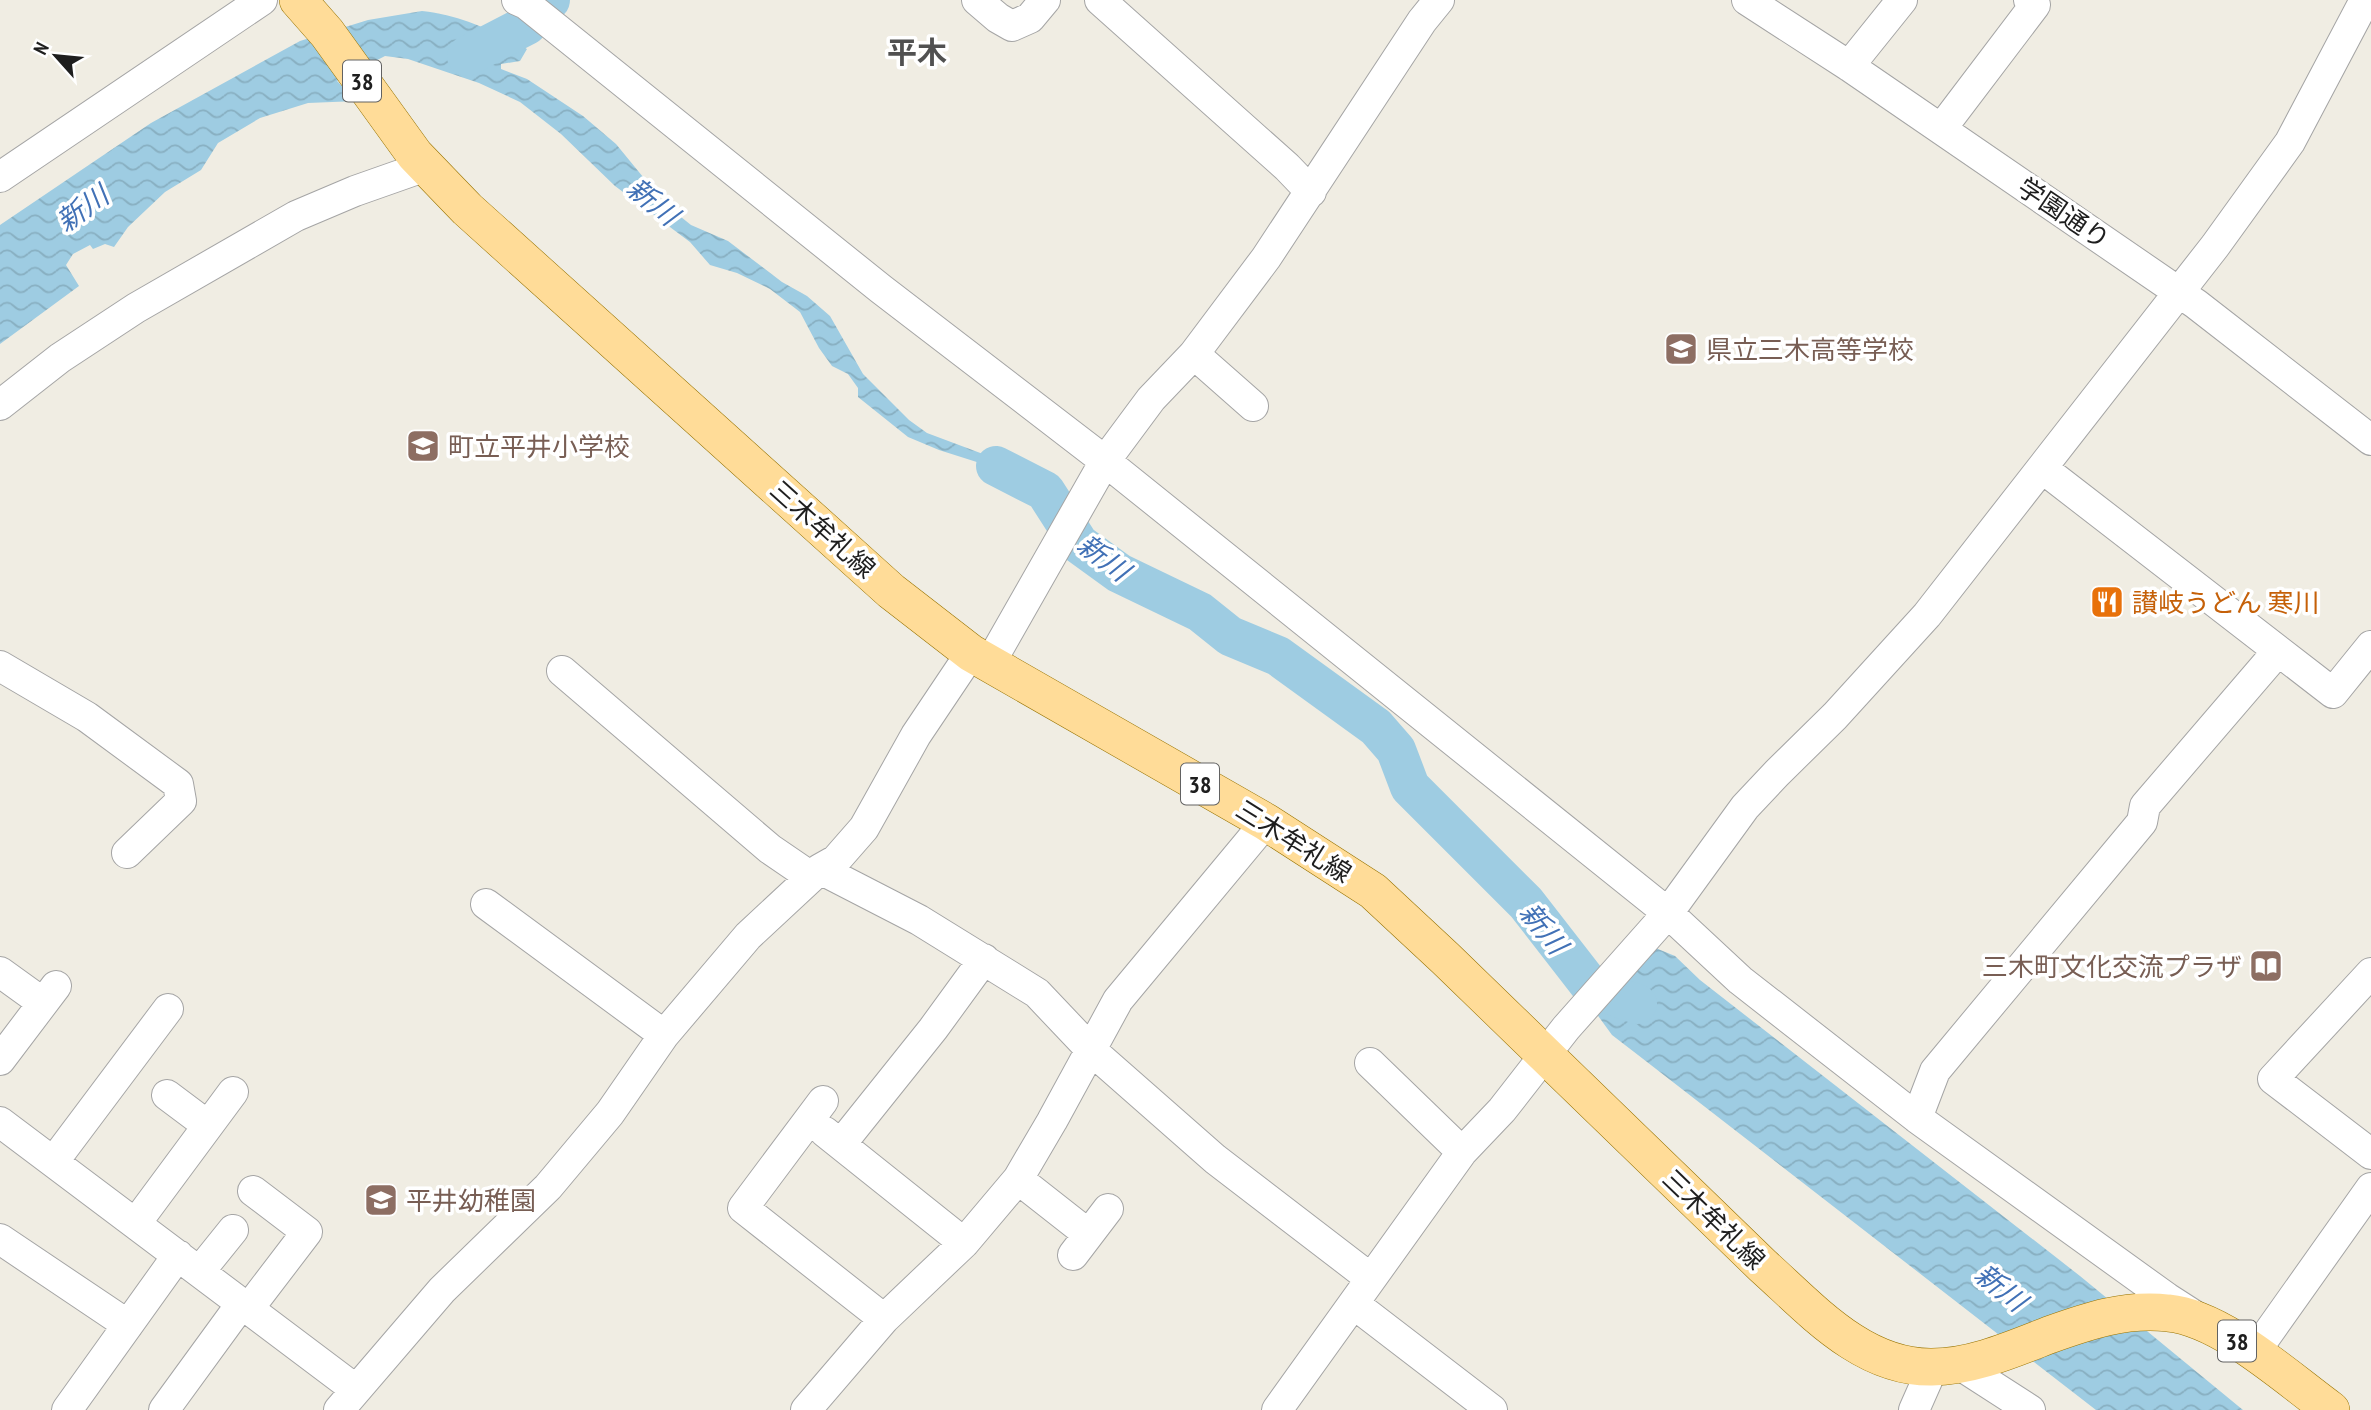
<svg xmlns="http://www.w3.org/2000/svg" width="2371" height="1410" font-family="'PT Sans Narrow','Noto Sans JP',sans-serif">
<defs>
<pattern id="water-waves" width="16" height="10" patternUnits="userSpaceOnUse" patternTransform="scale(1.75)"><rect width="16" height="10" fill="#9ecce2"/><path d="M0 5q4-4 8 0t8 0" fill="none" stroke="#88afc1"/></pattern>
</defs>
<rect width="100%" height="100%" fill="#f0ede3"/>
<path fill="url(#water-waves)" d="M422,11C464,16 490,30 527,49L520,61L501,64V69L527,79L583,116L616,144L666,205L691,225L728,241L782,282L807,296L830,316L863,374L909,420L927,433L983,454L1002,464L1041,486L1046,493L983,464L939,450L908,437L858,397V388L848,374L832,366L819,348L800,312L770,289L737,273L710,265L690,242L615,186L561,134L520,102L479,83L408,59L385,56L337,81L357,101L308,103L260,118L218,143L201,170L165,192L128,227L114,247L105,244L93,249L90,245L73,254L66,265L79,286L0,344V225L151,123L300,41L368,20Z
M1636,940L1675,956L1700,980L2080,1276L2243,1410H2096L1638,1055L1612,1035L1596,1013Z"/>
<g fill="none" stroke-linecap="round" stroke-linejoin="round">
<path stroke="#9ecce2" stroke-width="40" d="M467,56L527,25L550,0
M996,466L1045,491L1079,544L1119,573L1200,612L1230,636L1278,656L1376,727L1396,750L1410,787L1526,903L1592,988L1637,1004"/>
<defs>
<path id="minor" d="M517,0L526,4L881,289L1105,461L1668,913L1740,980L1917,1118L2167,1298L2195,1316
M977,0L998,18L1012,26L1030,18L1045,0
M1100,0L1287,167L1311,192
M1747,0L1849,66L2196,304L2371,440
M1849,66L1902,0
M1941,129L2035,5L2029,0
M0,177L262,0
M1194,354L1253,406
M0,405L60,358L136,308L296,216L355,191L426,166
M2042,468L2333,693L2371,646
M990,663L1105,461L1151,399L1194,354L1266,258L1422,21L1439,0
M0,666L87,717L178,784L181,801L127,853
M562,671L770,849L811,877
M820,869L919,920L1037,993L1091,1050L1215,1159L1370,1278
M486,904L664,1035
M0,972L43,1003
M2371,973L2273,1079L2371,1154
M0,1060L56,986
M1370,1063L1462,1152
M167,1095L207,1125
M823,1101L743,1208L884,1319
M1917,1118L1935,1071L2142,822L2145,806L2278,651
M0,1122L355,1389
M825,1132L964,1243
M841,1144L933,1029L984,959
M54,1161L168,1009
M1018,1179L1088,1234
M136,1223L233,1092
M0,1239L128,1325
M1073,1255L1108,1209
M200,1271L233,1230
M1354,1304L1492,1410
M249,1308L307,1232L253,1191
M2254,1353L2371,1188
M1957,1363L2030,1410
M67,1410L178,1255
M164,1410L242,1303
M339,1410L442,1290L548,1187L610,1113L664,1035L748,936L820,869L836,860L864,828L916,735L971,653
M806,1410L884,1319L964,1243L1018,1179L1052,1121L1118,1000L1266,822
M1277,1410L1462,1152L1502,1110L1566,1028L1668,913L1745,807L1777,773L1835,716L1927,615L2215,246L2290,142L2365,0
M1914,1410L1933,1367"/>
<path id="major" d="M298,0L327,33L415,155L467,209L891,591L971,653L1266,822L1373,891L1445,958L1763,1266C1811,1309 1862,1368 1932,1367C1972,1367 2013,1349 2049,1335C2088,1321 2126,1308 2168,1313C2222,1318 2287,1378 2331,1410"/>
</defs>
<use href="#minor" stroke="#a5a5a5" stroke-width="32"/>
<use href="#major" stroke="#977300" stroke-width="38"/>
<use href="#minor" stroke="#fff" stroke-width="30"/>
<use href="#major" stroke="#ffdc98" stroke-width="37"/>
</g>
<defs>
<symbol id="school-square" viewBox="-11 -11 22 22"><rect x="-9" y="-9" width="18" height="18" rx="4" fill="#8d6e63" stroke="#fff"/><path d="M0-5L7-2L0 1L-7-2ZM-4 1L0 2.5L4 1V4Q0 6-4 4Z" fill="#fff"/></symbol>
<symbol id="restaurant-square" viewBox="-11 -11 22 22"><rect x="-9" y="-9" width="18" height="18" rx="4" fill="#e8710a" stroke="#fff"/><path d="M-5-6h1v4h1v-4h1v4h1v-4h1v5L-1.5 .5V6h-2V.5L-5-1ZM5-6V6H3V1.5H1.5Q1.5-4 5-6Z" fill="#fff"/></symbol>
<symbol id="library-square" viewBox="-11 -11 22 22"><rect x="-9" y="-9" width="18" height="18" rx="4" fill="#8d6e63" stroke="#fff"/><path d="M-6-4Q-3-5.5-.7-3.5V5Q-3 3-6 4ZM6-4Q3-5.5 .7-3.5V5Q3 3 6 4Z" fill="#fff"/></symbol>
</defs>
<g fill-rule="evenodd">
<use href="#school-square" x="1662" y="330" width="38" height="38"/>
<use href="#school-square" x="404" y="427" width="38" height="38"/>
<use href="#restaurant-square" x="2088" y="583" width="38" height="38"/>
<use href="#library-square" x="2247" y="947" width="38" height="38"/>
<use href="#school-square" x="362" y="1181" width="38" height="38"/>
</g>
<g text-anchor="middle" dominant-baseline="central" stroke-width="7" stroke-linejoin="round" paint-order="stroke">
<g fill="#fff" stroke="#626262" stroke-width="2">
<rect x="343" y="60.5" width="38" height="41" rx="5"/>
<rect x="1181" y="763.5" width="38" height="41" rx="5"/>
<rect x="2218" y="1320.5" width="38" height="41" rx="5"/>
</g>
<g font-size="24" font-weight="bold" fill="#1e1e1e">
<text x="362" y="81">38</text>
<text x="1200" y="784">38</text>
<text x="2237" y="1341">38</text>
</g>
<g font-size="26" fill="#1e1e1e" stroke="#fff">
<text transform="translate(2064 213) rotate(34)">学園通り</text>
<text transform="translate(823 529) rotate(42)">三木牟礼線</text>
<text transform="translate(1294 841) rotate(32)">三木牟礼線</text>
<text transform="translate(1714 1219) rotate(44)">三木牟礼線</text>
</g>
<g font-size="26" fill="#785e54" stroke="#fff" text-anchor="start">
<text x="1706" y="349">県立三木高等学校</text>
<text x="448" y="446">町立平井小学校</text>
<text x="2242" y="966" text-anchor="end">三木町文化交流プラザ</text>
<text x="406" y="1200">平井幼稚園</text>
</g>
<g font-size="26" fill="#c56008" stroke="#fff" text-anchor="start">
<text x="2132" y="602">讃岐うどん 寒川</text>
</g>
<g font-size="28" font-style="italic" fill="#4171b6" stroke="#fff">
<text transform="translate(653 201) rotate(39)">新川</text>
<text transform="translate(82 208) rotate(-36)">新川</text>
<text transform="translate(1104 557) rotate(37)">新川</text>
<text transform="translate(1544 928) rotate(51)">新川</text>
<text transform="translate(2001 1287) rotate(39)">新川</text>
</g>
<g font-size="30" font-weight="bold" fill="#515151" stroke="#fff">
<text x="917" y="51">平木</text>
</g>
</g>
<g transform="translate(56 56) rotate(297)" stroke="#ffffff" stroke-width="5" paint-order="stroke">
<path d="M0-5L12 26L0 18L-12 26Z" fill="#1e1e1e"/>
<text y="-10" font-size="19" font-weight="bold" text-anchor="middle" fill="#1e1e1e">N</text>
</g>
</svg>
